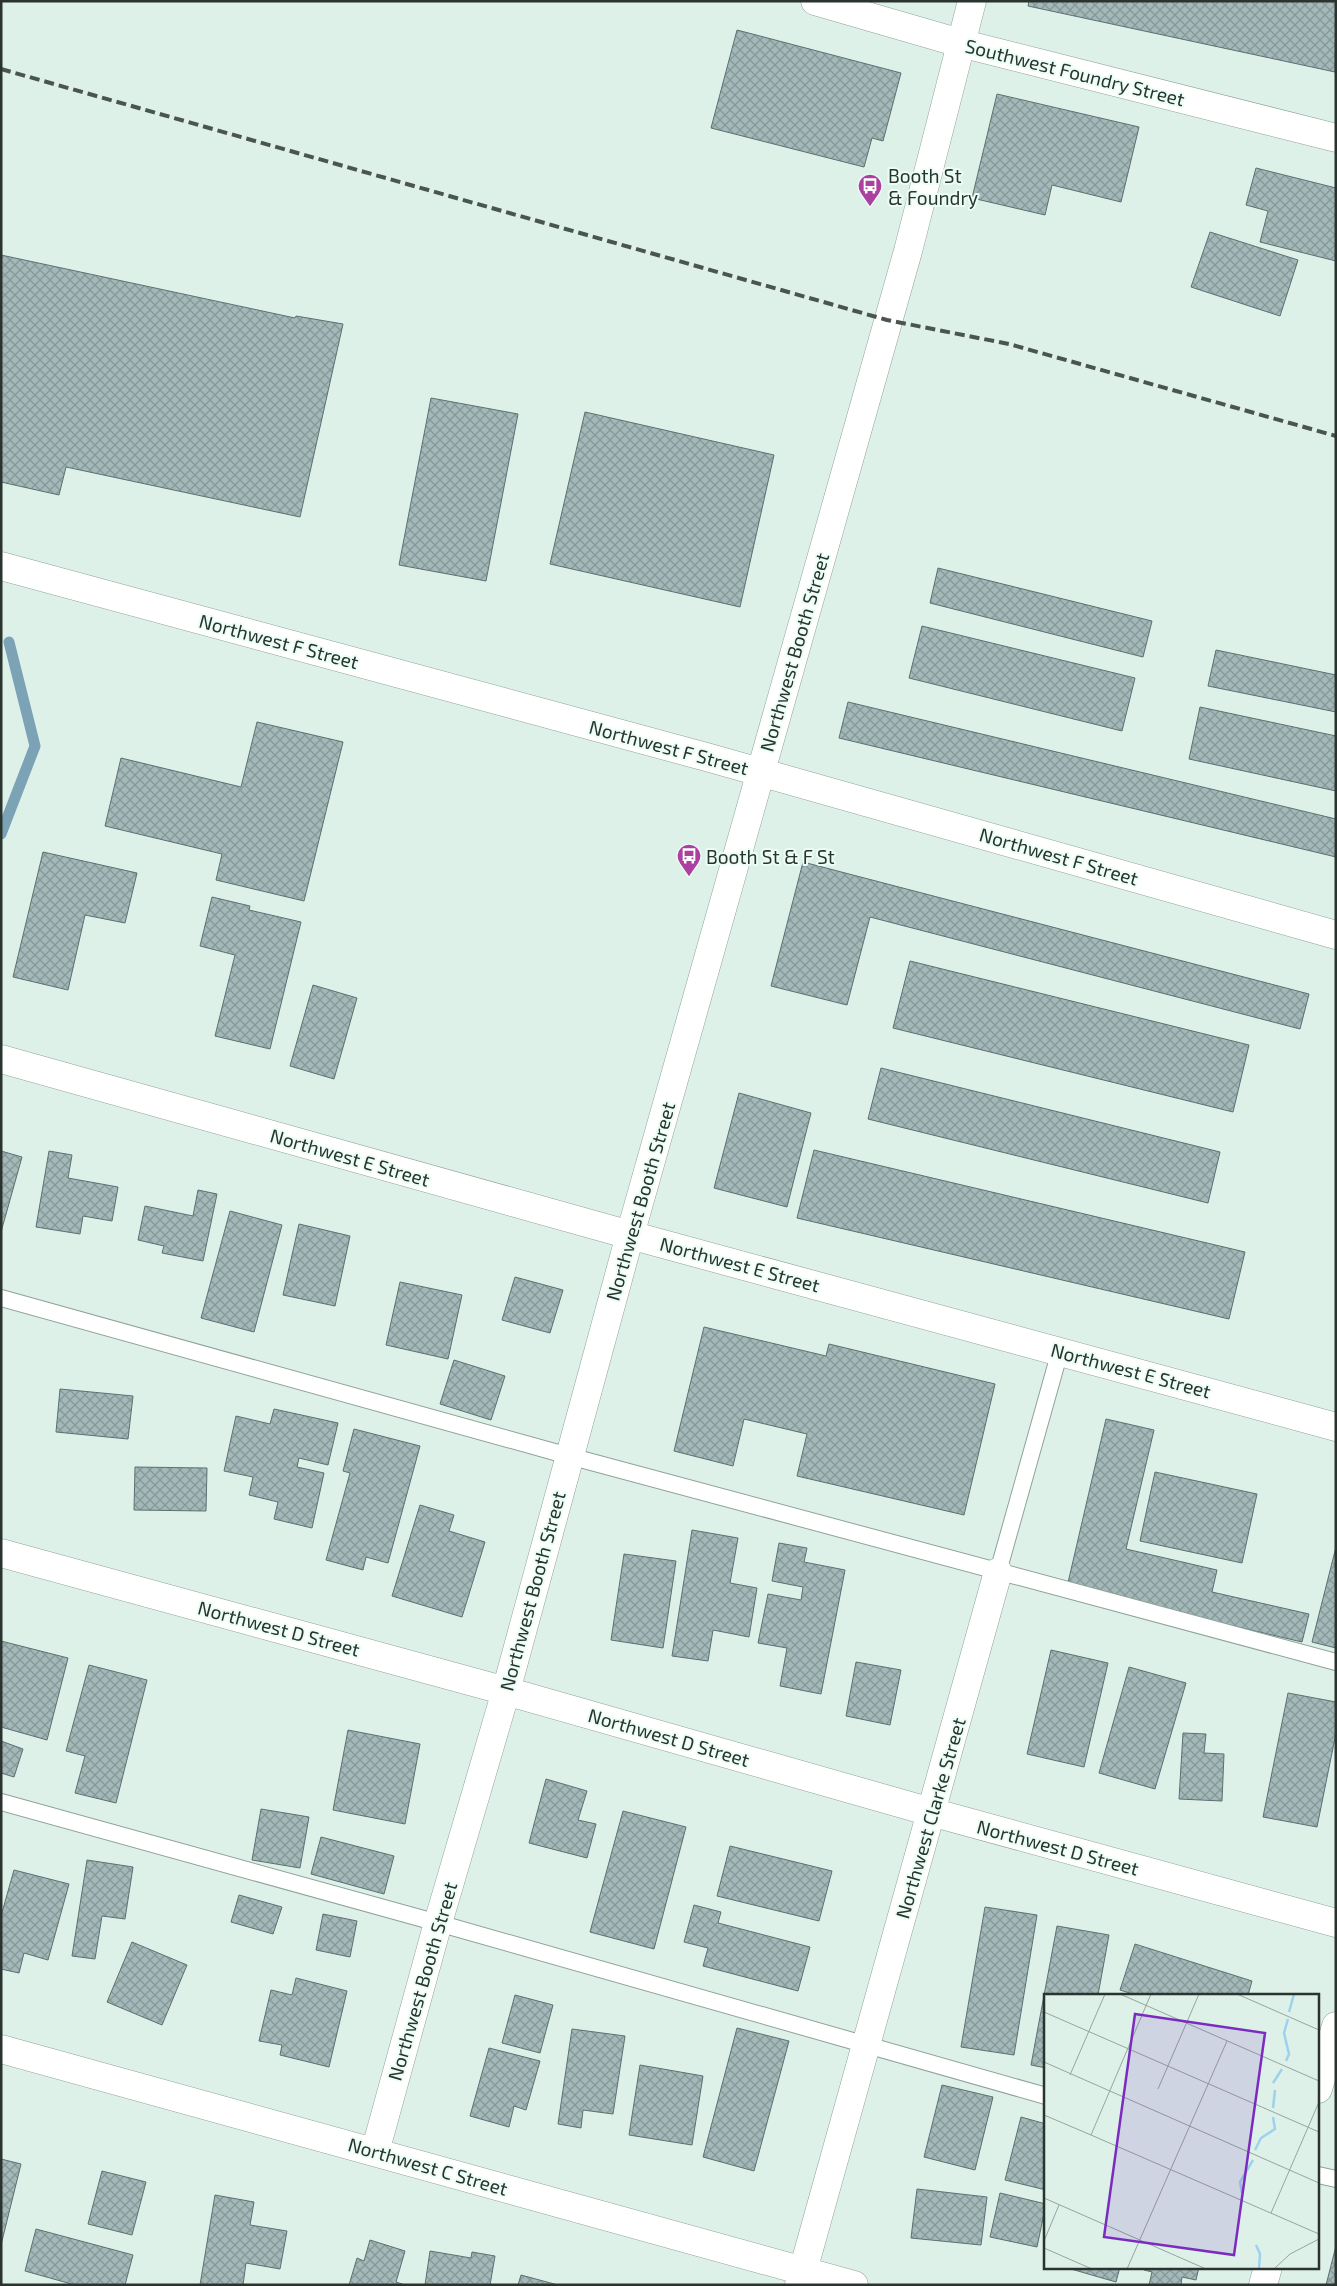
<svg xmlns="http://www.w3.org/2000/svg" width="1337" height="2286" font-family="'Exo 2',sans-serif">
<defs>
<pattern id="building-cross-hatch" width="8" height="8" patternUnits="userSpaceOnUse" patternTransform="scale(1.25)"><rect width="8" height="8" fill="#a3b9b9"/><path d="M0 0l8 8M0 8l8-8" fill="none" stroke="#859797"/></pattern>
</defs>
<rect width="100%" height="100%" fill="#ddf1e8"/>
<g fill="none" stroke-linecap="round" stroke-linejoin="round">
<path stroke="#7ba2b5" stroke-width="11" d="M1,834L35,746L9,642"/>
</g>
<path fill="url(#building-cross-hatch)" stroke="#5c7071" d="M1029,1H1336L1335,72L1028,6Z
M737,30L901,73L883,141L872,138L864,167L711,128Z
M997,94L1139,127L1121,202L1052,185L1045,215L972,198Z
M1256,168L1336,188V261L1260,242L1268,211L1246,205Z
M1210,232L1298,260L1280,316L1191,287Z
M1,255L295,318L296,316L343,324L300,517L66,467L59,495L1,482Z
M431,398L518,414L486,581L399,565Z
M585,412L774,455L740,607L550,564Z
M938,568L1152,621L1143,657L930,603Z
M922,626L1135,678L1122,731L909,678Z
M1216,650L1336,675V712L1208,686Z
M848,702L1336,819V857L839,738Z
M1200,707L1336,736V791L1189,759Z
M257,722L343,742L304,901L216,880L222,854L105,826L121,758L241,787Z
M43,852L137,873L125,923L85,915L68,990L13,977Z
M803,862L1309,994L1300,1029L870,917L847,1005L771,986Z
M212,897L250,906L249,910L301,922L270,1049L215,1036L235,955L200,946Z
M910,961L1249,1045L1233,1112L893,1028Z
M313,985L357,998L334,1079L290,1066Z
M881,1068L1220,1152L1208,1203L868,1119Z
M739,1093L811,1113L787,1207L714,1188Z
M814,1150L1245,1252L1229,1319L797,1218Z
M1,1151L22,1157L1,1232Z
M49,1151L72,1155L68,1178L118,1187L112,1221L83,1216L80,1234L36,1227Z
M198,1190L217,1194L203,1261L162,1253L164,1246L138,1240L145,1206L193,1216Z
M230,1211L282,1225L254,1332L201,1318Z
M299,1224L350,1236L335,1306L283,1295Z
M515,1277L563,1290L550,1333L502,1320Z
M400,1282L462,1295L448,1359L386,1345Z
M704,1327L826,1356L829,1344L995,1384L964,1515L797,1476L807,1434L744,1419L733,1466L674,1451Z
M454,1360L505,1376L491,1420L440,1404Z
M60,1389L133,1396L128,1439L56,1432Z
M274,1409L338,1423L328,1465L299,1458L297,1467L324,1473L312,1528L274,1519L278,1502L249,1495L253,1477L224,1471L236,1416L270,1424Z
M1106,1419L1154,1430L1126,1549L1217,1570L1212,1592L1309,1614L1302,1642L1067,1587Z
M354,1429L420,1446L388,1563L366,1557L363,1570L326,1560L350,1473L343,1471Z
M135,1467L207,1468L206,1511L134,1510Z
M1155,1472L1257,1494L1242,1563L1140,1541Z
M420,1505L454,1515L449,1531L485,1542L462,1617L392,1596Z
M692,1530L738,1538L730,1583L757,1588L749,1637L713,1630L708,1661L672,1656Z
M779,1543L807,1548L804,1562L845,1570L821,1694L780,1686L787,1648L758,1643L768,1594L801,1600L803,1587L772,1581Z
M1336,1547V1648L1312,1642Z
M624,1554L676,1561L663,1648L611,1640Z
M1,1641L68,1658L47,1740L1,1727Z
M1051,1650L1108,1663L1084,1767L1027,1754Z
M856,1662L901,1670L890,1725L846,1716Z
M89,1665L147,1680L116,1803L75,1793L85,1756L66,1751Z
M1129,1667L1186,1683L1155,1789L1099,1773Z
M1288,1693L1336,1702V1733L1317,1827L1263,1817Z
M348,1730L420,1744L405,1824L333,1810Z
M1183,1733L1206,1734L1204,1753L1224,1754L1222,1801L1179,1799Z
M1,1741L23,1749L14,1777L1,1773Z
M546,1779L587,1791L578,1820L596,1824L587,1858L529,1843Z
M261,1809L309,1817L300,1868L252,1860Z
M623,1811L686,1827L654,1949L590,1932Z
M321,1837L394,1856L384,1894L311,1874Z
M730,1846L832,1871L819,1921L717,1896Z
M87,1860L133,1867L125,1919L102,1916L95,1959L72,1956Z
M14,1870L69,1884L48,1960L24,1953L19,1973L1,1969V1916Z
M239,1895L282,1907L273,1934L231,1922Z
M694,1905L721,1912L718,1923L810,1947L798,1991L703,1966L708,1948L684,1942Z
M985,1907L1037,1915L1014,2055L961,2047Z
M323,1914L357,1921L350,1957L316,1950Z
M1057,1926L1109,1935L1098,1995H1046V2068L1031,2065Z
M132,1942L187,1965L162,2025L107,2002Z
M1135,1944L1252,1981L1248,1995H1136L1120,1990Z
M296,1978L347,1991L329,2067L280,2055L282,2045L259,2041L271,1990L292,1995Z
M515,1995L553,2005L540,2053L502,2043Z
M737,2028L789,2041L754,2171L703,2157Z
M572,2029L625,2036L613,2114L583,2110L581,2128L558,2124Z
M489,2048L540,2061L526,2110L514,2106L509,2127L470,2116Z
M640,2065L703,2076L692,2145L629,2135Z
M942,2085L993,2097L975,2170L924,2157Z
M1021,2117L1046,2124V2190L1005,2180Z
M1,2159L21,2164L1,2245Z
M102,2171L146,2182L132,2235L88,2224Z
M917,2189L987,2197L981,2245L911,2238Z
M1000,2193L1046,2204L1037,2247L990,2237Z
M215,2195L254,2202L250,2225L287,2231L280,2269L246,2263L243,2285H200Z
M36,2229L133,2255L125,2285H75L25,2271Z
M370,2240L405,2251L396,2282L405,2285H349L357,2258L364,2261Z
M1336,2246V2285H1326Z
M430,2251L471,2258L472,2252L495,2256L490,2285H425Z
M1064,2267H1120L1116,2282Z
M1144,2267H1199L1196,2280L1182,2277L1181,2285H1149L1152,2272L1144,2270Z
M521,2275L558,2285H518Z"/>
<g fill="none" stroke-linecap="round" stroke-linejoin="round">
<defs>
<path id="service" d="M1,1298L569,1456L1336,1662
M998,1572L1060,1351
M1,1802L438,1923L1046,2096
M1318,2175L1336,2179"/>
<path id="minor" d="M815,1L960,43L1336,138
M1,1059L630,1235L1336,1427
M1,2049L854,2285
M375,2152L438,1923L506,1691L931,1812L1336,1923
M799,2285L998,1572"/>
<path id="tertiary" d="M1,1553L506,1691L630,1235L908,251L972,1"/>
<path id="secondary" d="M1,566L710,758L1336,935
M1318,2089L1336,2026
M1263,2285L1268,2267"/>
</defs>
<use href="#service" stroke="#90a29a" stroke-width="18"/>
<use href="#minor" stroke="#90a29a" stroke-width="29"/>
<use href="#tertiary" stroke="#90a29a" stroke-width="29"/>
<use href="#secondary" stroke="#90a29a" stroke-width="29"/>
<use href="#service" stroke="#fff" stroke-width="16"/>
<use href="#minor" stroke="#fff" stroke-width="28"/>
<use href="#tertiary" stroke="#fff" stroke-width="28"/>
<use href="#secondary" stroke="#fff" stroke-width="28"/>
<path stroke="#4b5550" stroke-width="4" stroke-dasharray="10 5" stroke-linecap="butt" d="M1,69L887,320L1009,344L1336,436"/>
</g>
<defs>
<symbol id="bus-pin" viewBox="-11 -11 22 30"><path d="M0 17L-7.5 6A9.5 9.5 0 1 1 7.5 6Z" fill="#ac40a0" stroke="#ebfef5"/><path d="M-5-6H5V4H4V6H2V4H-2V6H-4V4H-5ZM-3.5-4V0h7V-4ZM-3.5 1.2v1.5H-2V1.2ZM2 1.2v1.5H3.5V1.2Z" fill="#fff"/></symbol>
</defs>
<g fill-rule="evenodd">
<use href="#bus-pin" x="856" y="172" width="28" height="38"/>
<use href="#bus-pin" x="675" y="842" width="28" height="38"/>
</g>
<g text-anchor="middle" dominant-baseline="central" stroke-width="4" stroke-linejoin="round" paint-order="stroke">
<g font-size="19" fill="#2b332f" stroke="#ebfef5">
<text transform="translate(1075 72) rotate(14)">Southwest Foundry Street</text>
<text transform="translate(279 641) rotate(15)">Northwest F Street</text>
<text transform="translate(794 652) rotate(-74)">Northwest Booth Street</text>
<text transform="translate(669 747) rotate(15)">Northwest F Street</text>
<text transform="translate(1059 856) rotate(16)">Northwest F Street</text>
<text transform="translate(350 1157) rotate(16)">Northwest E Street</text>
<text transform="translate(640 1201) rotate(-74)">Northwest Booth Street</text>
<text transform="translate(740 1264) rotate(15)">Northwest E Street</text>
<text transform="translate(1131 1370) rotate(15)">Northwest E Street</text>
<text transform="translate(532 1591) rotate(-75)">Northwest Booth Street</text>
<text transform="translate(279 1628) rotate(15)">Northwest D Street</text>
<text transform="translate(669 1737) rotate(16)">Northwest D Street</text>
<text transform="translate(930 1818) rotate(-74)">Northwest Clarke Street</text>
<text transform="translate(1058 1847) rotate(15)">Northwest D Street</text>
<text transform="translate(422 1981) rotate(-74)">Northwest Booth Street</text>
<text transform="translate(428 2166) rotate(16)">Northwest C Street</text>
</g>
<g font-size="19" fill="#2b332f" stroke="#ebfef5" text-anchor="start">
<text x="888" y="175">Booth St<tspan x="888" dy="22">&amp; Foundry</tspan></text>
<text x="706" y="856">Booth St &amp; F St</text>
</g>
</g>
<g transform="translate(1044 1994)">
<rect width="275" height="275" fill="#ddf1e8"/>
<path fill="none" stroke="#9dd2ef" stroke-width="2.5" d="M245,18L250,0M242,67L245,60L240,39L244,25M229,89L238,75M229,114L231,96M211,156L217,144L231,135L229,123M198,199L196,188L209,166M212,251L216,260L215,275"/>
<path fill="none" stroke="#96a59e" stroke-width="1" d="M76,0L275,87M107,0L47,141L275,240M193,0L275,36M0,18L275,138M0,68L275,189M26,81L61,0M114,95L155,0M0,121L47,141M0,204L162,275M227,219L275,108M0,247L15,211M0,254L48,275M83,275L183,47M230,275L246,260L275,245"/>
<path fill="#7b2cbf" fill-opacity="0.15" stroke="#7b2cbf" stroke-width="2.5" d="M91,20L221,39L190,261L60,243Z"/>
<rect width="275" height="275" fill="none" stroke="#2b332f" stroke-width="2.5"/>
</g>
<rect width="1337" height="2286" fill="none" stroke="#2b332f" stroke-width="5"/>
</svg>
